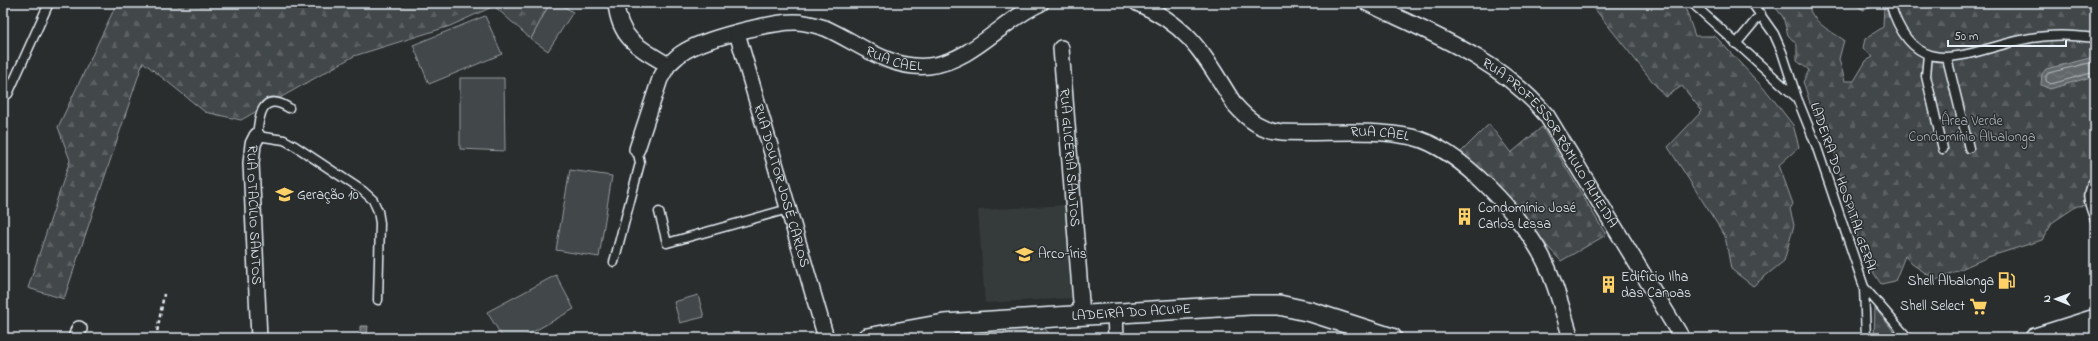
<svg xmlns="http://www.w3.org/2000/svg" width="2098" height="341" font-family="'Indie Flower',sans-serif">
<defs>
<pattern id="grass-tufts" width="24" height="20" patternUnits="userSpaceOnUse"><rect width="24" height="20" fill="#424648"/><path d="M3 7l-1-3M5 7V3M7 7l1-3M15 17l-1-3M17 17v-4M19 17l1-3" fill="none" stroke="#5d6163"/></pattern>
<pattern id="forest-firs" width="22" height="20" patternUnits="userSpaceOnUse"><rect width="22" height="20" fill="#424648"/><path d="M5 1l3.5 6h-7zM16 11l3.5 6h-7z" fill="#5d6163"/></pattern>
<pattern id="water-waves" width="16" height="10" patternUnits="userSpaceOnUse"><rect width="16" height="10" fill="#63686b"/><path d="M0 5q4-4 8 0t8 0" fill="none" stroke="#797e81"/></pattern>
</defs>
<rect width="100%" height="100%" fill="#2a2d2e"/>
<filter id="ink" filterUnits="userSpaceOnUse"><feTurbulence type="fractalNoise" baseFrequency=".025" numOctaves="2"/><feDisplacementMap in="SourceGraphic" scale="8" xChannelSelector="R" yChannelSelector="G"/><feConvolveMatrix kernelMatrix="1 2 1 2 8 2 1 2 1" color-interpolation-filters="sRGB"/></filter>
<g filter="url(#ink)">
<path fill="#363a3b" d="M1066,205L1072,298L985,303L978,210Z"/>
<path fill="url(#grass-tufts)" stroke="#959ca0" d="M1875,308L1899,338H1874Z"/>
<path fill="url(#forest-firs)" stroke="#959ca0" d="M117,3H550L531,39L494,6L450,26L354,56L241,120L205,112L143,62L64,299L28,288L70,160L58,127Z
M1590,3H1678L1686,10L1695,36H1715L1769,94L1793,125L1799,147L1779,165L1793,204L1790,209L1794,225L1784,261L1753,286L1731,269L1725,236L1668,147L1702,111L1682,86L1665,97Z
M1772,3H1808C1811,22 1829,30 1844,40L1839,59L1845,81H1854L1866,61L1873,57L1863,48L1865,39L1883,27L1884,4L1863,10L1854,3H2095V205L2077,206L2053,222L2042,240L1988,257L1936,280L1912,264L1905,256L1895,281L1881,284C1852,244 1842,179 1830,132C1808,113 1813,107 1803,82L1809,70L1797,61V45L1788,35L1783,17Z
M1489,124L1511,153L1542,127L1606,235L1561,261L1460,153Z
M1044,328L1054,338H1005L1004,330Z"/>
<path fill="#424648" stroke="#959ca0" d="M550,3H558L573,12L548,51L531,39Z
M485,16L502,54L429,84L413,45Z
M460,78H504L505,151L460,149Z
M570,170L612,176L599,257L556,250Z
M556,275L574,309L522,338H503L487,312Z
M698,295L704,317L680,323L674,302Z"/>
<path fill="url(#water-waves)" stroke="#989fa3" d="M2090,58L2095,60L2094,76L2050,89L2041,85L2042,74L2046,69Z
M360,326H368L367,338H360Z"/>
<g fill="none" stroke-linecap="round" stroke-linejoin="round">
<path stroke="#b3bac0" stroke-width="1" d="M2095,64L2089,63L2048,73L2046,76V81L2051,84L2095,72"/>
<defs>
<path id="service" d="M1692,3L1797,98
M1752,3L1774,34L1782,52L1797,98L1816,145L1864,287L1866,338
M1890,3C1916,90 1971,48 2031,38C2052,34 2074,35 2095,38
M1736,44L1761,14
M1928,54L1926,76L1943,149
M1947,58L1969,148
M3,92L8,94L49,3
M289,108C262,91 259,115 257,136L284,140L295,146L363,191L373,200L378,211L380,223L378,300
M2095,180C2083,193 2090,206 2095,220
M659,212L667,243L788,209
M614,262L640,163L637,149
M1864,287L1908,338"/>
<g id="minor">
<path id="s1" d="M616,3C619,39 639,48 668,65C673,61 677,56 682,53C702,39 771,22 795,22C806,22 815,25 825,28C859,43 889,70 929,66C973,61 1002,20 1041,3"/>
<path id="s2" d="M1137,3C1192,27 1205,58 1235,105C1249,121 1262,130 1282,132C1326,134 1369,128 1412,137C1460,148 1526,220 1546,264C1557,287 1563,313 1571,338"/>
<path id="s3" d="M1367,3C1432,34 1500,59 1547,116L1682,338"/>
<path id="s4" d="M737,33L826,338"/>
<path id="s5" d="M1061,48L1082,315"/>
<path id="s6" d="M257,136L253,144L251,163L259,338"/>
<path d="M637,149L660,79L668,65"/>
<path d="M1115,312L1116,338"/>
<path d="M944,324L947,338"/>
<path d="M76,338L79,329"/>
</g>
<g id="tertiary">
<path id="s7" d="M867,338L944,324L1250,305H1279L1311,312L1392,338"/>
<path d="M2035,338L2095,319"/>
</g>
<path id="primary" d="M2094,338L2095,337"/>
</defs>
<use href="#service" stroke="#e8f1f8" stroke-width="11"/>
<use href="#minor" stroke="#e8f1f8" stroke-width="18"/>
<use href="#tertiary" stroke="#e8f1f8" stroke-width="22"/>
<use href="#primary" stroke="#e8f1f8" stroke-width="25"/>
<path stroke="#e8f1f8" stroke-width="2.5" stroke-dasharray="4 3" stroke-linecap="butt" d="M156,338L164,294"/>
<use href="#service" stroke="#2a2d2e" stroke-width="8"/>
<use href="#minor" stroke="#2a2d2e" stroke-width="15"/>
<use href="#tertiary" stroke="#2a2d2e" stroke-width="19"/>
<use href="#primary" stroke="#2a2d2e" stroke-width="22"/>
</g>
</g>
<defs>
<symbol id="school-bare" viewBox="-9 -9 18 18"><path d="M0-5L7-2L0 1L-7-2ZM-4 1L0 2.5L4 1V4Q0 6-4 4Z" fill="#ffd166" stroke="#2a2d2e" stroke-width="2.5" paint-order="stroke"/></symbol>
<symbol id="building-bare" viewBox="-9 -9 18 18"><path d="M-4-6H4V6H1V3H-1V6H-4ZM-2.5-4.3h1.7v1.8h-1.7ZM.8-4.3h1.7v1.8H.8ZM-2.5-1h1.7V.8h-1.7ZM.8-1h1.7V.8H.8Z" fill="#ffd166" stroke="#2a2d2e" stroke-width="2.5" paint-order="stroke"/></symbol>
<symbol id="fuel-bare" viewBox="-9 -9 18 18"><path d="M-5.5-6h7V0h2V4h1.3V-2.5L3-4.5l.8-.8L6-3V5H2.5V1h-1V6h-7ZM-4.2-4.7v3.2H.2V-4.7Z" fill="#ffd166" stroke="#2a2d2e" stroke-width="2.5" paint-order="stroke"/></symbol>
<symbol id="supermarket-bare" viewBox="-9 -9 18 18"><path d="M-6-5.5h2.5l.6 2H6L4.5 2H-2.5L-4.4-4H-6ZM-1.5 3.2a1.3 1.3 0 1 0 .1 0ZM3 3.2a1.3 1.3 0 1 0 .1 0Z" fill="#ffd166" stroke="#2a2d2e" stroke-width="2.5" paint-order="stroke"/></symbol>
</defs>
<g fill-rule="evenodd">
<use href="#school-bare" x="272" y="182" width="25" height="25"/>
<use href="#building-bare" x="1452" y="204" width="25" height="25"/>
<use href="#school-bare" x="1012" y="242" width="25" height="25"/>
<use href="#fuel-bare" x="1994" y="268" width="25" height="25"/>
<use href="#building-bare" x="1596" y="272" width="25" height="25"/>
<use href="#supermarket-bare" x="1966" y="294" width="25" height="25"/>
</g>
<g text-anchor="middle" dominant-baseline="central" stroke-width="3" stroke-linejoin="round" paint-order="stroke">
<g font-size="14" fill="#e8f1f8" stroke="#2a2d2e">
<text stroke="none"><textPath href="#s1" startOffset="329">RUA CAEL</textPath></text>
<text stroke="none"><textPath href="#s2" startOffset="298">RUA CAEL</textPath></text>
<text stroke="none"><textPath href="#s3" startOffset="237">RUA PROFESSOR RÔMULO ALMEIDA</textPath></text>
<text stroke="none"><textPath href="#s5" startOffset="110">RUA GLICÉRIA SANTOS</textPath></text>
<text stroke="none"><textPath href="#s4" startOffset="159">RUA DOUTOR JOSÉ CARLOS</textPath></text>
<text transform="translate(1843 188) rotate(71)">LADEIRA DO HOSPITAL GERAL</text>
<text stroke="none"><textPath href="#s6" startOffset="80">RUA OTACÍLIO SANTOS</textPath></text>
<text stroke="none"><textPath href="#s7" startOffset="266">LADEIRA DO ACUPE</textPath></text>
</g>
<g font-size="14" fill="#aeb5ba" stroke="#2a2d2e">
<text x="1972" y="121">Área Verde<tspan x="1972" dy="16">Condomínio Albalonga</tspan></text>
</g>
<g font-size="14" fill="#e8f1f8" stroke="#2a2d2e" text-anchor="start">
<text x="297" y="195">Geração 10</text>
<text x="1478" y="208">Condomínio José<tspan x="1478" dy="16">Carlos Lessa</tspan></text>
<text x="1038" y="254">Arco-Íris</text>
<text x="1621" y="277">Edifício Ilha<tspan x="1621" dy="16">das Canoas</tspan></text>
<text x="1994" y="281" text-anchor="end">Shell Albalonga</text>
<text x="1965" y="306" text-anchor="end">Shell Select</text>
</g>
</g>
<rect width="2098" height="341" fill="none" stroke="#2a2d2e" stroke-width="16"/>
<rect x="8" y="8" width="2082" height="325" fill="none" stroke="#e8f1f8" stroke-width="1.5" filter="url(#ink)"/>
<g transform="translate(2056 299) rotate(271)" stroke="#2a2d2e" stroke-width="3" paint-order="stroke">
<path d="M0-3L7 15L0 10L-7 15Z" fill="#e8f1f8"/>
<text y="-6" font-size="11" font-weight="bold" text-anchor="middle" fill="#e8f1f8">N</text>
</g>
<path d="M1948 40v6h118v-6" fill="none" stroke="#e8f1f8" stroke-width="2"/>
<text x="1954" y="40" font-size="12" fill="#e8f1f8" stroke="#2a2d2e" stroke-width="3" paint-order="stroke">50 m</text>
</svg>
